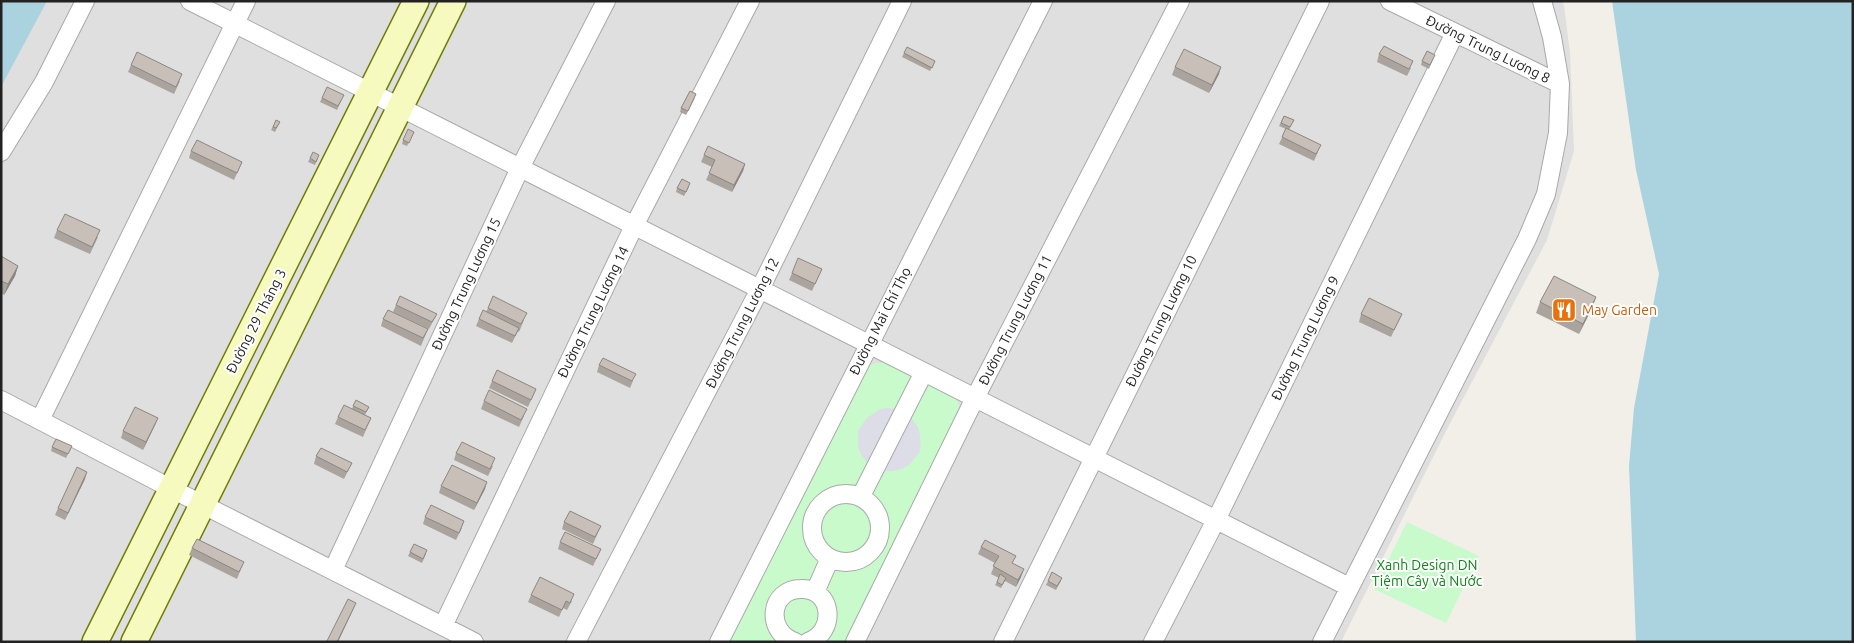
<svg xmlns="http://www.w3.org/2000/svg" width="1854" height="643" font-family="Ubuntu,sans-serif">
<rect width="100%" height="100%" fill="#f2efe9"/>
<path fill="#e0dfdf" d="M1,1H1562L1564,6L1570,53L1574,151L1547,240L1446,431L1341,642H1Z"/>
<path fill="#c8facc" d="M876,363H886L952,396L957,401L961,408L849,642H729L864,373L868,366Z
M1407,522L1479,556L1446,623L1374,589Z"/>
<path fill="#dddde8" d="M888,408L896,409L868,464L861,455L858,447V431L867,418L880,409Z
M910,416L919,429L921,445L919,453L909,465L902,469L894,471H883Z"/>
<path fill="#aad3df" d="M1,1H47L1,87Z
M1612,1H1853V642H1636L1629,466L1634,408L1659,274L1636,170Z"/>
<g fill="none" stroke-linecap="round" stroke-linejoin="round">
<defs>
<path id="street" d="M190,1L1349,587
M1390,1L1560,84
M1,152L44,82L85,1
M1,400L172,489L474,642
M40,420L246,1
M812 528a34 34 0 1 1 68 0a34 34 0 1 1-68 0Z
M861,496L924,372
M333,570L520,168L606,1
M815,592L830,558
M443,626L634,226L750,1
M576,642L760,289L902,1
M719,642L1043,1
M795,642C765,632 769,589 801,589C833,588 837,632 808,642
M855,642L975,398L1180,1
M1003,642L1320,1
M1153,642L1216,520L1455,33
M1322,642L1527,239L1546,194L1558,133L1560,84L1552,37L1542,1"/>
<path id="secondary" d="M95,642L416,1
M134,642L453,1"/>
</defs>
<use href="#street" stroke="#a9a9a9" stroke-width="20"/>
<use href="#secondary" stroke="#707d05" stroke-width="28"/>
<use href="#street" stroke="#fff" stroke-width="18"/>
<use href="#secondary" stroke="#f7fabf" stroke-width="25"/>
</g>
<path fill="#aba49e" d="M904,53L935,61L930,71L902,57Z
M1379,54L1411,68L1407,76L1377,62Z
M1433,59L1429,69L1421,65L1422,61Z
M131,65L180,81L174,94L128,72Z
M1175,67L1219,74L1209,93L1172,75Z
M322,98L342,99L337,110L320,102Z
M695,98L686,115L680,112L681,108Z
M1284,116L1294,120L1289,130L1318,152L1314,161L1279,144L1286,129L1279,126Z
M276,120L280,122L275,132L271,130Z
M414,132L407,146L402,144L403,140Z
M191,151L242,162L234,180L189,158Z
M704,155L745,164L743,171L732,192L706,180L712,167L701,162Z
M310,158H318L315,165L308,162Z
M689,187L684,196L676,192L677,188Z
M57,230L98,237L90,254L54,238Z
M1,256L18,266L15,276L4,295L1,293Z
M822,269L812,291L789,280L792,273Z
M1596,297L1592,308L1579,334L1536,313L1540,302Z
M396,305L437,314L429,329L393,312Z
M488,308L524,320L519,332L518,331L512,343L476,326L479,319L486,312Z
M1361,314H1402L1391,337L1359,322Z
M383,319L428,329L421,346L381,326Z
M599,365L633,381L630,388L597,372Z
M492,381L536,389L528,407L489,388Z
M484,401L524,416L519,427L481,409Z
M353,406L369,407L365,415L371,418L363,437L335,424L338,417L352,409Z
M158,418L155,425L143,450L121,438L123,431Z
M72,446L66,458L51,451L52,447Z
M456,453L493,466L488,476L454,460Z
M316,456L352,463L344,479L314,464Z
M85,479L65,520L55,515L58,508Z
M441,486L485,489L474,510L439,493Z
M425,517L462,528L456,540L423,524Z
M564,522L601,526L593,544L562,529Z
M560,542L601,549L593,566L558,549Z
M981,547L1013,564L1021,577L1016,587L1005,581L1001,588L995,585L999,578L991,574L995,563L978,554Z
M192,548L241,569L237,579L189,555Z
M410,552L426,554L422,563L408,556Z
M1048,581H1061L1056,590L1046,585Z
M531,595L572,601L567,610L563,608L559,617L528,602Z"/>
<path fill="#8b8681" d="M1221,67L1219,74L1209,93L1212,85Z
M745,164L743,171L732,192L734,185Z
M18,266L15,276L4,295L8,284Z
M1596,297L1592,308L1579,334L1583,324Z
M158,418L155,425L143,450L146,442Z
M87,472L85,479L65,520L68,513Z
M487,482L485,489L474,510L477,503Z
M1024,569L1021,577L1016,587L1018,580Z
M356,603L353,610L338,642H337Z"/>
<path fill="#c7bfb8" stroke="#8b8681" d="M1384,46L1413,61L1409,69L1379,54Z
M907,47L935,61L932,68L904,53Z
M1184,49L1221,67L1212,85L1175,67Z
M1427,51L1435,55L1430,65L1422,61Z
M137,52L182,74L176,87L131,65Z
M327,87L344,95L338,106L322,98Z
M690,91L696,94L688,111L681,108Z
M1284,116L1294,120L1290,127L1281,123Z
M276,120L280,122L276,128L273,127Z
M1286,128L1321,145L1316,154L1282,137Z
M408,129L414,132L409,143L403,140Z
M197,140L242,162L237,173L191,151Z
M708,146L745,164L734,185L709,173L715,160L704,155Z
M313,152L319,155L316,162L310,158Z
M682,179L690,183L686,192L677,188Z
M65,214L100,230L92,247L57,230Z
M1,256L18,266L8,284L1,281Z
M798,258L822,269L815,284L792,273Z
M1554,276L1596,297L1583,324L1540,302Z
M400,296L437,314L432,322L396,305Z
M493,296L527,313L521,324L488,308Z
M1369,298L1402,314L1394,330L1361,314Z
M388,310L428,329L423,338L383,319Z
M483,310L519,328L515,336L479,319Z
M603,358L636,374L632,381L599,365Z
M497,370L536,389L531,400L492,381Z
M489,390L527,409L521,420L484,401Z
M356,400L369,407L366,412L353,406Z
M344,405L371,418L365,430L338,417Z
M135,407L158,418L146,442L123,431Z
M56,439L72,446L68,454L52,447Z
M462,442L495,458L490,469L456,453Z
M321,448L352,463L347,472L316,456Z
M452,465L487,482L477,503L441,486Z
M77,467L87,472L68,513L58,508Z
M431,505L464,521L459,533L425,517Z
M570,511L601,526L595,537L564,522Z
M565,532L601,549L596,559L560,542Z
M197,539L244,562L239,572L192,548Z
M985,540L1016,556L1012,563L1024,569L1018,580L993,566L999,556L981,547Z
M414,544L427,550L423,559L410,552Z
M1052,572L1062,578L1057,586L1048,581Z
M1000,574L1006,578L1002,585L997,582Z
M540,577L574,594L570,603L566,601L562,610L531,595Z
M348,599L356,603L337,642H328L327,641Z"/>
<defs>
<symbol id="restaurant-square" viewBox="-11 -11 22 22"><rect x="-9" y="-9" width="18" height="18" rx="4" fill="#e8710a" stroke="#fff"/><path d="M-5-6h1v4h1v-4h1v4h1v-4h1v5L-1.5 .5V6h-2V.5L-5-1ZM5-6V6H3V1.5H1.5Q1.5-4 5-6Z" fill="#fff"/></symbol>
</defs>
<g fill-rule="evenodd">
<use href="#restaurant-square" x="1550" y="296" width="28" height="28"/>
</g>
<g text-anchor="middle" dominant-baseline="central" stroke-width="4" stroke-linejoin="round" paint-order="stroke">
<g font-size="14" fill="#222" stroke="#fff">
<text transform="translate(1488 49) rotate(26)">Đường Trung Lương 8</text>
<text transform="translate(466 284) rotate(-65)">Đường Trung Lương 15</text>
<text transform="translate(593 312) rotate(-64)">Đường Trung Lương 14</text>
<text transform="translate(1015 320) rotate(-63)">Đường Trung Lương 11</text>
<text transform="translate(256 321) rotate(-63)">Đường 29 Tháng 3</text>
<text transform="translate(880 321) rotate(-63)">Đường Mai Chí Thọ</text>
<text transform="translate(1161 321) rotate(-64)">Đường Trung Lương 10</text>
<text transform="translate(742 323) rotate(-63)">Đường Trung Lương 12</text>
<text transform="translate(1305 338) rotate(-64)">Đường Trung Lương 9</text>
</g>
<g font-size="14" fill="#c56008" stroke="#fff" text-anchor="start">
<text x="1582" y="310">May Garden</text>
</g>
<g font-size="14" fill="#0c8416" stroke="#fff">
<text x="1427" y="565">Xanh Design DN<tspan x="1427" dy="16">Tiệm Cây và Nước</tspan></text>
</g>
</g>
<rect width="1854" height="643" fill="none" stroke="#222222" stroke-width="5"/>
</svg>
